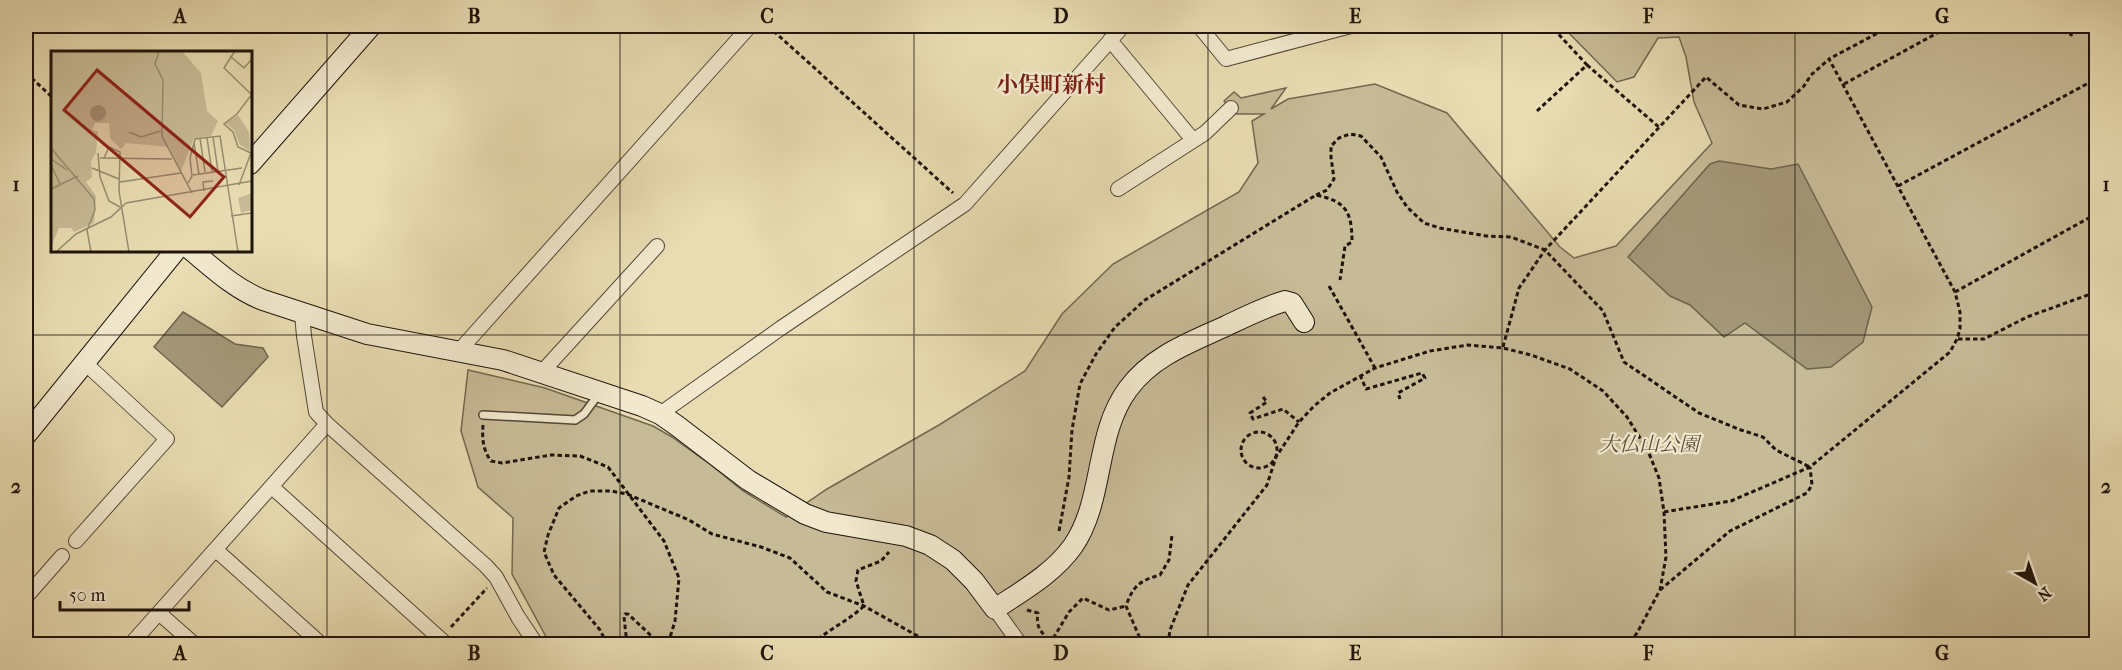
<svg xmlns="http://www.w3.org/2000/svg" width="2122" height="670" font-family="'IM FELL French Canon','Noto Serif JP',serif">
<rect width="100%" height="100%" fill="#e9dcb2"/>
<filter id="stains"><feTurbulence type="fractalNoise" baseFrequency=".00333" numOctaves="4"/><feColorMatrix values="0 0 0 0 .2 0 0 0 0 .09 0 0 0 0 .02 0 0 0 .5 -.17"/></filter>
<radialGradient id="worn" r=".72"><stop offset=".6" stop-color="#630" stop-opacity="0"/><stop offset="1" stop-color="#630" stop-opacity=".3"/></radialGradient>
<path fill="#c7ba96" stroke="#736750" stroke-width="1.5" d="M1562,26H2096V644H550L512,574L513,518L478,487L461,431L468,370L545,388L653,426L672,437L711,465L743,491L786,517L827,489L939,425L1025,371L1062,314L1113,264L1239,192L1258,163L1252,121L1264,114H1236L1224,101L1234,92L1241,98L1286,88L1271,109L1288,99L1375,84L1447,113L1560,247L1574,258L1616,246L1712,143L1694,102L1686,57L1679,37L1658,38L1634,77L1617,82Z"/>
<path fill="#a49879" stroke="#6f634d" stroke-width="1.5" d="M1719,161L1771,169L1798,164L1872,307L1863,342L1831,367L1807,369L1745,323L1724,337L1690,305L1670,296L1628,257L1710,164Z
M183,312L235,344L263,348L268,357L222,407L154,347Z"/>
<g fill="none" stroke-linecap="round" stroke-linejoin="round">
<defs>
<path id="lane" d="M483,415L575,420L584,414L598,395"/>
<path id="street" d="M1199,26L1226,59L1351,26
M1110,40L1193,140
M1118,189L1205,133L1231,108
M302,314L304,336L316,412L327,424L486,566L496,577L518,617L536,644
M459,351L750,26
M542,372L657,246
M660,414L781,328L965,204L1123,26
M272,487L446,644
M76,541L167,439L85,363
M216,550L321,644
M26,597L62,556
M995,609L1020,644
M159,613L194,644
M131,644L327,424"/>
<path id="secondary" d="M250,164L371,26
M191,250C214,269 235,289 263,300L367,334L503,360L642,406L660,414L676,425L748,480L805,514L826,522L906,536L930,545L953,560L974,581L995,609C1022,591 1054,573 1073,546C1105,499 1094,435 1128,389C1152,356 1191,342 1226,326C1245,317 1265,307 1285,301L1292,303L1304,322
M26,435L176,250"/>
</defs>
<use href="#lane" stroke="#524635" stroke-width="10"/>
<use href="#street" stroke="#524635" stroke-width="16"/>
<use href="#secondary" stroke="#1f140b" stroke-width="22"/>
<path stroke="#1f140b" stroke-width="3" stroke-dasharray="4.5 3" stroke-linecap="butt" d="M768,26L953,193
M2066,26L2071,35L2089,26
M1587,65L1660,128
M26,73L52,97
M1844,84L1950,26
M1537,111L1587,65L1551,26
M1898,186L2096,79
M1316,195L1327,190L1334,179L1331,157V146L1339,138L1350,134L1361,136L1381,157L1397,192L1407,207L1424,223L1440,228L1486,236L1511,237L1545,250L1603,311L1624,362L1699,413L1741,430L1763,437L1776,450L1810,467
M1329,286L1375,368
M1955,292L2096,214
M1958,339H1984L2027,317L2096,292
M1503,347L1519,288L1545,250L1706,77L1739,105L1763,109L1787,102L1804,86L1811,75L1829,59
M1360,375L1366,389L1422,373L1425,378L1398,393L1400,399
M1263,397L1267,402L1250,413L1253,419L1283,409L1299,422
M483,425C482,439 483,450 491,461L502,463L551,455L580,456L608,467L664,541L679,578L675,621L668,644
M1241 450a18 18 0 1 1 36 0a18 18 0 1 1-36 0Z
M1664,512L1731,501L1810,467L1950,352L1957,339L1960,329V312L1955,292L1829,59L1891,26
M1059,531L1069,477L1072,430L1080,384L1096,354L1115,327L1145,300L1316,195C1346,201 1352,212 1352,242L1345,246L1340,280
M1660,590L1730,531L1807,493L1812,485L1810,467
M1027,610L1038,613C1036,625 1039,630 1047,638L1054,637L1069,612L1083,598L1109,610L1126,606
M451,627L487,588
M607,644L600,630L554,575L544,552L548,535L559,508L576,496L590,491H611L627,494L689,520L712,534L761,547L790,558L827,592L864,606L932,644
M627,644L624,617L625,614H628L660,644
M812,644C829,629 848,621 864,606L856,581L858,570L881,561L889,552
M1141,644L1142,643L1126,606C1133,586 1139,581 1160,575L1169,560L1172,535
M1168,644L1170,630L1188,585L1267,485L1276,457L1299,422L1314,406L1330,393L1375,368L1430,351L1468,345L1503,348L1531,355L1570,369L1603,391L1627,417L1648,451L1659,478L1664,512L1666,557L1660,590L1637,633L1629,644"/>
<use href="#lane" stroke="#f1e8cd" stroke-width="7"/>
<use href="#street" stroke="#f1e8cd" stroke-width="14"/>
<use href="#secondary" stroke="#f1e8cd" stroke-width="20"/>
</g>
<path fill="none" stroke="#1f140b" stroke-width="1.5" stroke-opacity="0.55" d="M327,26V644M620,26V644M914,26V644M1208,26V644M1502,26V644M1795,26V644M26,335H2096"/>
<g text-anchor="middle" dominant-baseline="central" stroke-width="4.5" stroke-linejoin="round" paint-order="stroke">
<g font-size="20" font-style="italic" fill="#5a4e3c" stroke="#f1e8cd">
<text x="1649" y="444">大仏山公園</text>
</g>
<g font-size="22" font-weight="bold" fill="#7a1f14" stroke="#f1e8cd">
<text x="1051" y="85">小俣町新村</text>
</g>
</g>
<g transform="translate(51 51)">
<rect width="201" height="201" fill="#e9dcb2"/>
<path d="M0,0H131L150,22L156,60L167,70L160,85L143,87L130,120L118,96L75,92L70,98L59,87L58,72H44L41,79L47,80L45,102L40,110L41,126L35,131L45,145L43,172L23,181L20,177H8L0,196ZM187,64L198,81L199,100L189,94L183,79L175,72ZM201,142V159L190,162L187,147Z" fill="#c7ba96"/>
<path d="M39 62a8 8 0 1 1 16 0a8 8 0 1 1-16 0Z" fill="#a49879"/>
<path fill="none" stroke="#988c6f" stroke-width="1.5" d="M108,0L104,13L112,29L111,85L141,142M184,0L173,17L200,43M179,5L193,17L200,9M78,81L90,86L110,80M162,86L167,120M149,87L154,121M156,87L161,121M143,92L148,123M0,97L43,148L44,159L36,179L40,201M47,102L49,126L58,150L69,156M49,107L121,108M53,107L58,96L69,101L68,140L78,201M0,108L16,119M0,114L9,133M41,117L68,128M142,124L191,117M69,131L130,122M137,132L141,125L139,107L144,88L169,85L187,201M188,134L200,102L187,96L182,81L173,73L186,63L201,43M0,138L27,125M153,140L152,131L162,130M180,165L201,162M5,201L25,183L60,166L75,152L201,130"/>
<path fill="#8f2418" fill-opacity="0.15" stroke="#8f2418" stroke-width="3" d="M46,19L173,126L139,166L13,59Z"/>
<rect width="201" height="201" fill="none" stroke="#1f140b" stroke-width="3"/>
</g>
<rect width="2122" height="670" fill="none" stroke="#e9dcb2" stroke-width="66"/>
<g transform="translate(2035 583) rotate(140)" stroke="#f1e8cd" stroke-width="4.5" paint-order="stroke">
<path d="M0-4.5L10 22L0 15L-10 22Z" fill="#1f140b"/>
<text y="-9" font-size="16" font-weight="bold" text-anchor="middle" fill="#1f140b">N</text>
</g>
<path d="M60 601v9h129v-9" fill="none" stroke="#1f140b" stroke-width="3"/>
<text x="69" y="601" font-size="18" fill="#1f140b" stroke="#f1e8cd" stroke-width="4.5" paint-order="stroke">50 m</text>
<rect x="33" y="33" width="2056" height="604" fill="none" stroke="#1f140b" stroke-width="2"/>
<g font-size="20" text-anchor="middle" font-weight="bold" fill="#1f140b">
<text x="180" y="23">A</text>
<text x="474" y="23">B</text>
<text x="767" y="23">C</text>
<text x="1061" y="23">D</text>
<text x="1355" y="23">E</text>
<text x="1648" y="23">F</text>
<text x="1942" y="23">G</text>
<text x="16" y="191">1</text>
<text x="2106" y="191">1</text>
<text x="16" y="493">2</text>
<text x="2106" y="493">2</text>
<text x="180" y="660">A</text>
<text x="474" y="660">B</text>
<text x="767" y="660">C</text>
<text x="1061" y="660">D</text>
<text x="1355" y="660">E</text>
<text x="1648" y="660">F</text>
<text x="1942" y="660">G</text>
</g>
<rect width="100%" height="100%" filter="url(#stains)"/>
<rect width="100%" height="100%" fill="url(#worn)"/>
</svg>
